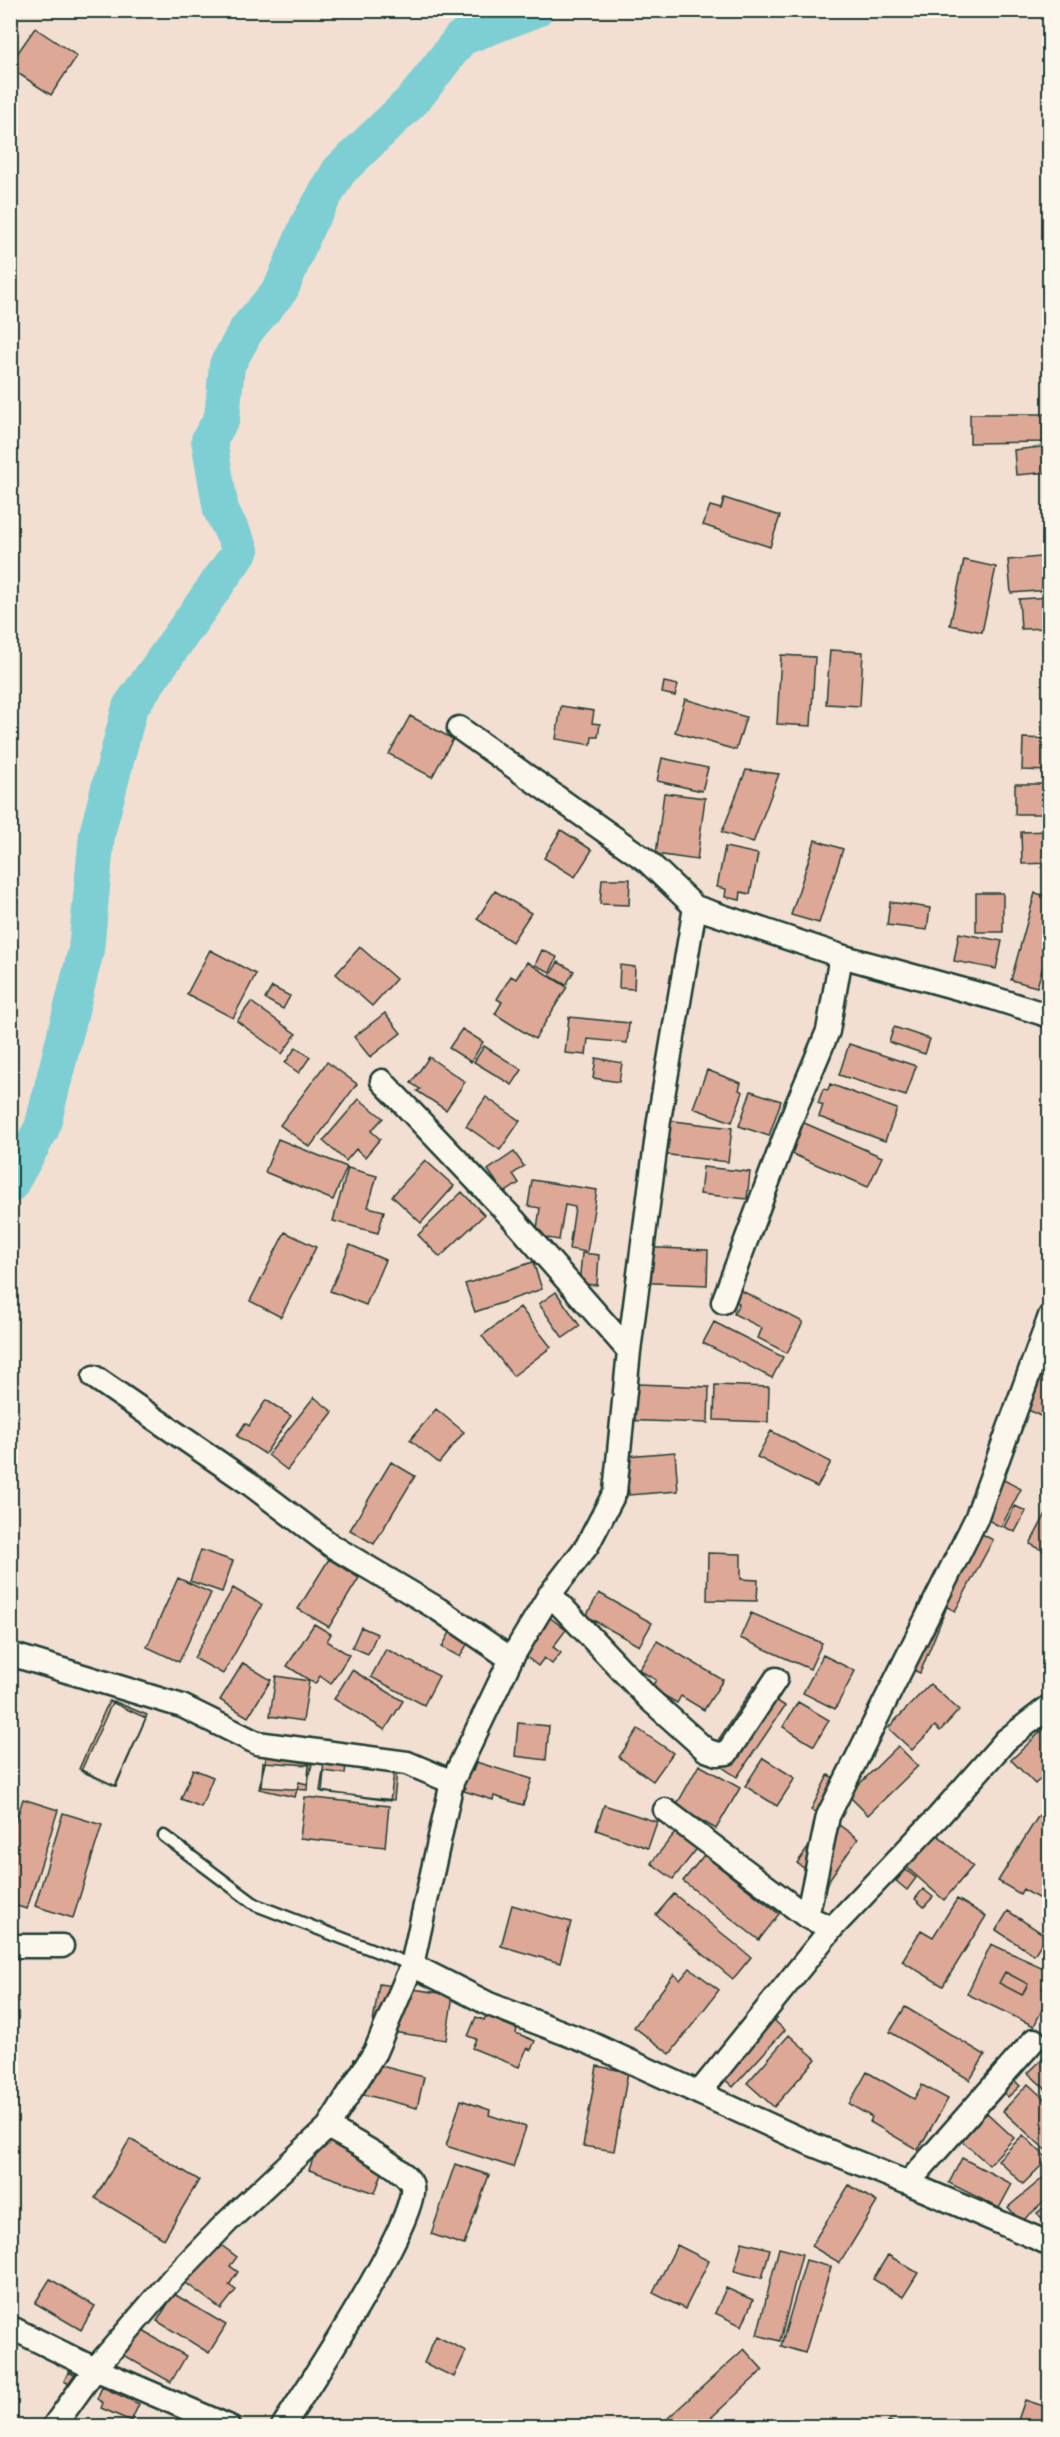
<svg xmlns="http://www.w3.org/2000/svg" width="1060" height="2437" font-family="'Comic Neue',sans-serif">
<rect width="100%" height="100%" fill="#f2dfd2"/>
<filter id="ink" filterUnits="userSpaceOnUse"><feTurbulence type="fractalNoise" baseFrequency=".0167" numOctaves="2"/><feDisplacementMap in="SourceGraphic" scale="12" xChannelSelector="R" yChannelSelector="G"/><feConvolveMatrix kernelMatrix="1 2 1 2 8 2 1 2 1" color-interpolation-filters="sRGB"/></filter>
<g filter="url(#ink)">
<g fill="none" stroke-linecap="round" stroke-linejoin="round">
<path stroke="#7dcfd3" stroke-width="36" d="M10,1185L42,1128L86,950L97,834L130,707L241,550L221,510L209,440L222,418L227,365L247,329L281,289L308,224L339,171L415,98L461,38L535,10"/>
</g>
<path fill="#dea896" stroke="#1f3d34" stroke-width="1.5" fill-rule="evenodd" d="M35,28L77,56L51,95L10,68V64Z
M970,414H1050V442L970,443Z
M1050,446V472L1016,475L1014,450Z
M724,498L780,516L770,547L703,525L710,506L721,509Z
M1050,556V590L1011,593L1008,560Z
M964,560L996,567L982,632L950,625Z
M1050,597V628L1021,629L1019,599Z
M830,650L863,652L860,706L826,704Z
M781,655L815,657L811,726L777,724Z
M664,682L678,685L675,696L662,693Z
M685,699L746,717L736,750L675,732Z
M561,706L594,711L592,723L600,724L598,737H592L591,745L556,739Z
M410,716L453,739L432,777L389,754Z
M1023,738L1050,739V771L1022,770Z
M662,758L708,768L702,791L657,781Z
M746,770L779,774L753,843L722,832Z
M1015,784H1050V814H1015Z
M664,793L705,798L697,860L656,854Z
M561,830L592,850L575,877L544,858Z
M1050,831V863L1022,864L1021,832Z
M815,840L843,849L819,923L791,915Z
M725,847L758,854L750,894L741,892L740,900L725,897L726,889L717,887Z
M602,879H630L629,905L600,904Z
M495,891L531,913L512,942L477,919Z
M976,893H1003V932H976Z
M1035,893L1050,897V941L1037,987L1011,980Z
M890,902L930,908L927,930L887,925Z
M959,933L1002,941L996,969L954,961Z
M360,947L396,979L372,1006L336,974Z
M210,950L256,974L233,1018L187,994Z
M542,950L557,957L550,972L535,965Z
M527,962L567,987L535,1039L495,1014L502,1002L497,999L511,976L516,979Z
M558,962L574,971L566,985L550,976Z
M620,965L635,967L634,989L619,988Z
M272,987L290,996L283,1009L265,999Z
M251,1002L296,1034L282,1054L237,1021Z
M385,1013L401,1033L370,1057L354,1037Z
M569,1017L629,1023L627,1043L588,1039L586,1055L565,1053Z
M894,1027L930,1039L925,1054L889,1042Z
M462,1029L483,1042L471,1062L449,1048Z
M849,1044L916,1066L906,1096L839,1075Z
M484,1046L522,1070L512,1085L474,1062Z
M296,1047L310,1057L299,1073L285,1063Z
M429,1057L465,1082L446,1110L417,1091L420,1089L411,1083Z
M596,1058L622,1063L619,1082L593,1078Z
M327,1062L357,1084L310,1147L280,1125Z
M707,1070L741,1083L739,1090L743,1092L732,1122L693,1108Z
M830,1084L897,1109L885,1141L819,1117L823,1105L818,1103L823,1089L828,1090Z
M751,1091L781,1101L769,1136L739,1126Z
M486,1097L520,1121L500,1150L466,1126Z
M359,1099L383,1118L371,1131L380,1139L365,1157L356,1149L346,1161L323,1141Z
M657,1119L732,1128L728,1162L653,1153Z
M802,1122L882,1157L868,1187L788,1152Z
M278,1139L347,1167L333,1200L265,1172Z
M514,1152L524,1166L513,1174L519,1183L504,1193L488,1170Z
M425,1160L454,1186L421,1223L392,1196Z
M703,1167L750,1172L747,1199L700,1194Z
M348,1168L377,1176L368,1207L384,1211L378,1233L333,1221Z
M532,1180L597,1190L587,1252L569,1249L575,1207L565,1205L559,1240L536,1236L540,1208L528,1206Z
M462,1192L484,1215L440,1257L418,1235Z
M285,1232L316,1247L281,1317L250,1301Z
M350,1245L385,1260L366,1305L330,1291Z
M635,1247L708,1250L707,1285L629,1282Z
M582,1253L599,1255L597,1285L579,1284Z
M533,1262L542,1289L475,1312L465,1284Z
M738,1289L803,1322L787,1353L758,1338L762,1328L734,1314L739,1303L733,1300Z
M556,1292L580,1326L563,1338L539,1304Z
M520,1307L551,1347L513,1376L482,1336Z
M714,1322L783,1357L772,1378L703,1343Z
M1027,1362L1047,1373L1050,1369V1421L1015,1403Z
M617,1383L709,1387L708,1423L616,1420Z
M715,1385L769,1387L768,1422L714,1420Z
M314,1397L333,1412L287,1470L268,1455Z
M266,1400L291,1416L265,1454L237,1436L245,1423L249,1426Z
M436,1409L464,1432L439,1463L410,1440Z
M771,1431L831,1462L817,1487L757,1457Z
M675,1452L678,1491L629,1495L626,1456Z
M391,1462L415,1476L374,1544L350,1530Z
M987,1471L1021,1489L1001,1527L967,1509Z
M1015,1506L1026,1511L1015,1532L1004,1527Z
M1049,1508H1050V1554L1030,1544Z
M964,1524L993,1540L955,1611L926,1596Z
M201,1550L233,1561L222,1592L190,1581Z
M708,1553L741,1554V1579L758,1580L757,1601L707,1600Z
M329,1559L359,1578L329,1627L298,1609Z
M178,1578L211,1593L179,1662L147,1647Z
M233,1588L262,1605L223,1674L194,1658Z
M599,1593L652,1623L639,1646L586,1616Z
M921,1599L946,1609L920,1673L895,1662Z
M536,1607L566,1630L553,1647L561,1653L552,1664L544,1658L538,1666L509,1643Z
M751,1613L822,1643L810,1669L740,1638Z
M314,1624L331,1634L327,1641L349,1655L331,1684L320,1676L315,1684L287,1666Z
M361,1627L377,1634L368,1654L352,1647Z
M453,1627L471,1637L460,1657L442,1647Z
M657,1641L723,1680L704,1710L681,1696L677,1703L651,1688L656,1680L639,1670Z
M386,1649L439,1676L424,1705L371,1677Z
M823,1655L855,1671L835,1709L803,1693Z
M243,1663L271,1680L248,1717L220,1700Z
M352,1670L403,1701L385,1730L334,1699Z
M276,1676L309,1681L303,1721L270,1716Z
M930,1684L959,1710L940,1731L935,1726L912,1750L888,1728Z
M754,1686L785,1706L737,1777L707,1757Z
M109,1701L146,1718L116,1786L79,1769Z
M113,1701L147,1715L115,1786L81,1771Z
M798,1702L829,1720L814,1746L783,1727Z
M518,1723L549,1726L546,1760L515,1756Z
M1050,1723V1770L1035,1784L1011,1760Z
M638,1729L673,1753L653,1781L619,1757Z
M898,1746L918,1766L868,1815L848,1795Z
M267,1754L312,1764L307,1784L299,1782L295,1797L259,1789Z
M325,1756L395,1766L390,1801L320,1791Z
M347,1756L398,1762L394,1800L322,1792L324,1771L345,1774Z
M763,1758L795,1778L777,1806L745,1786Z
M263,1762L309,1765L307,1790L261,1787Z
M476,1762L532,1779L523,1805L494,1796L493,1800L464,1791L465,1788L460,1786L465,1769L473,1771Z
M699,1765L740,1788L716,1829L676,1806Z
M193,1769L213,1777L201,1807L181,1799Z
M828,1775L847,1784L821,1815L811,1810Z
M305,1797L389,1806L385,1847L300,1838Z
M23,1799L58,1810L27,1909L10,1904V1839Z
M604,1805L657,1822L648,1848L596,1830Z
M63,1813L102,1825L73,1918L35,1906Z
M1039,1815L1050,1821V1886L1041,1900L1023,1889L1020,1894L998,1881Z
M830,1818L858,1839L826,1884L797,1863Z
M926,1825L973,1866L944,1900L897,1859Z
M678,1829L699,1846L673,1879L651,1863Z
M704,1855L779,1914L759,1940L683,1881Z
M906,1870L916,1878L907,1890L896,1881Z
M923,1889L933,1897L924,1907L915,1899Z
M674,1894L751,1957L733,1979L656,1915Z
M957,1899L986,1916L943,1986L902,1961L921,1930L933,1937Z
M512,1905L571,1922L560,1963L501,1946Z
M1008,1911L1046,1936L1034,1955L996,1930Z
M991,1944L1050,1971V1989L1043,1986L1042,1989L1050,1993L1034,2026L967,1994ZM1005,1972L1028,1984L1022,1995L999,1983Z
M690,1968L719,1990L670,2054L634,2027L674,1974L680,1980Z
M1005,1972L1028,1984L1022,1995L999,1983Z
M379,1984L453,1995L446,2040L372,2029Z
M905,2007L985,2055L970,2080L890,2032Z
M760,2008L785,2030L733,2087L709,2065Z
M486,2016L517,2029L516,2033L535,2041L531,2050L527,2048L519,2067L472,2048L476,2039L468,2036L476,2017L484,2020Z
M789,2035L816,2059L774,2107L747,2083Z
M1050,2052V2093L1028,2073Z
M354,2059L424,2077L417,2108L347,2090Z
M597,2066L628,2072L614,2151L583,2146Z
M867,2072L914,2099L922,2085L948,2099L918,2150L870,2122L872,2117L849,2104Z
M1014,2080L1020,2086L1008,2097L1002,2091Z
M1028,2084L1050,2104V2154L1003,2111Z
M461,2100L490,2110L489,2115L526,2127L513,2167L446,2146Z
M987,2113L1014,2138L989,2165L961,2140Z
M321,2135L387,2159L375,2193L309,2170Z
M1023,2135L1048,2159L1023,2184L998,2160Z
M130,2139L199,2180L164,2239L95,2198Z
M962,2158L1012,2184L999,2208L949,2183Z
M455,2164L489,2175L464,2245L431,2234Z
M1050,2172V2197L1021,2222L1008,2207Z
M849,2185L877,2202L840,2263L811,2246Z
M1050,2203V2227L1049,2228L1037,2213Z
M213,2239L237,2257L230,2266L238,2272L229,2285L236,2290L221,2309L182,2280Z
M742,2242L770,2249L762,2278L734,2271Z
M677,2245L709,2261L685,2309L653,2293Z
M779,2248L802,2254L780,2341L757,2335Z
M888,2255L918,2273L903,2297L873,2279Z
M806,2260L831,2267L805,2353L781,2346Z
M50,2279L95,2306L81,2330L35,2303Z
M726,2288L753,2300L742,2326L715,2313Z
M174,2294L226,2325L209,2353L157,2321Z
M136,2327L186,2356L171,2382L121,2354Z
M436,2336L466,2351L454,2377L424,2363Z
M744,2349L763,2370L702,2426H675L668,2418Z
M69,2372L81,2379L75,2388L64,2381Z
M102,2387L139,2404L131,2421L101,2408L103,2403L97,2399Z
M1025,2400L1050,2408V2426H1016Z
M101,2420L119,2426H93Z
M478,2420L496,2426H475Z
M67,2421L85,2426H65Z
M889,2421L899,2426H886Z"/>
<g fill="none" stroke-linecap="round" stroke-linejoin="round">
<defs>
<path id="lane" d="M164,1836L256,1905L412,1965"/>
<path id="street" d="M459,728L647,861L695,907
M382,1081L514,1220L629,1351
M723,1302L796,1107L828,1031L841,956
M94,1377L250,1484L332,1546L438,1609L511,1659
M550,1594L648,1698L706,1750L717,1754L727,1753L776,1679
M10,1654L182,1706L257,1743L407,1763L452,1782
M665,1810L807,1917
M832,1928L807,1917L828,1816L976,1519L1050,1316
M10,1946H62
M412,1965L489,2004L590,2043L811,2144L908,2183L1050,2244
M699,2093L832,1928L939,1816L1006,1740L1050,1706
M908,2183L1034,2040
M10,2327L95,2369L172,2279L227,2222L328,2127L375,2052L412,1965L452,1782L511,1659L550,1594L587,1546L615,1492L629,1351L659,1120L695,907L841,956L993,998L1050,1016
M54,2426L95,2369L228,2426
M283,2426C303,2395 426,2209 411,2183C401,2165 348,2139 328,2127"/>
</defs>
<use href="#lane" stroke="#1f3d34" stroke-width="15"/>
<use href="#street" stroke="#1f3d34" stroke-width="27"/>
<use href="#lane" stroke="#fbf7ec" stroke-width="10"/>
<use href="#street" stroke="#fbf7ec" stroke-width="22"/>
</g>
</g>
<rect width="1060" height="2437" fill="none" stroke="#fbf7ec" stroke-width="36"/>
<rect x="18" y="18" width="1024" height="2401" fill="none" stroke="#1f3d34" stroke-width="2" filter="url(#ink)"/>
</svg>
